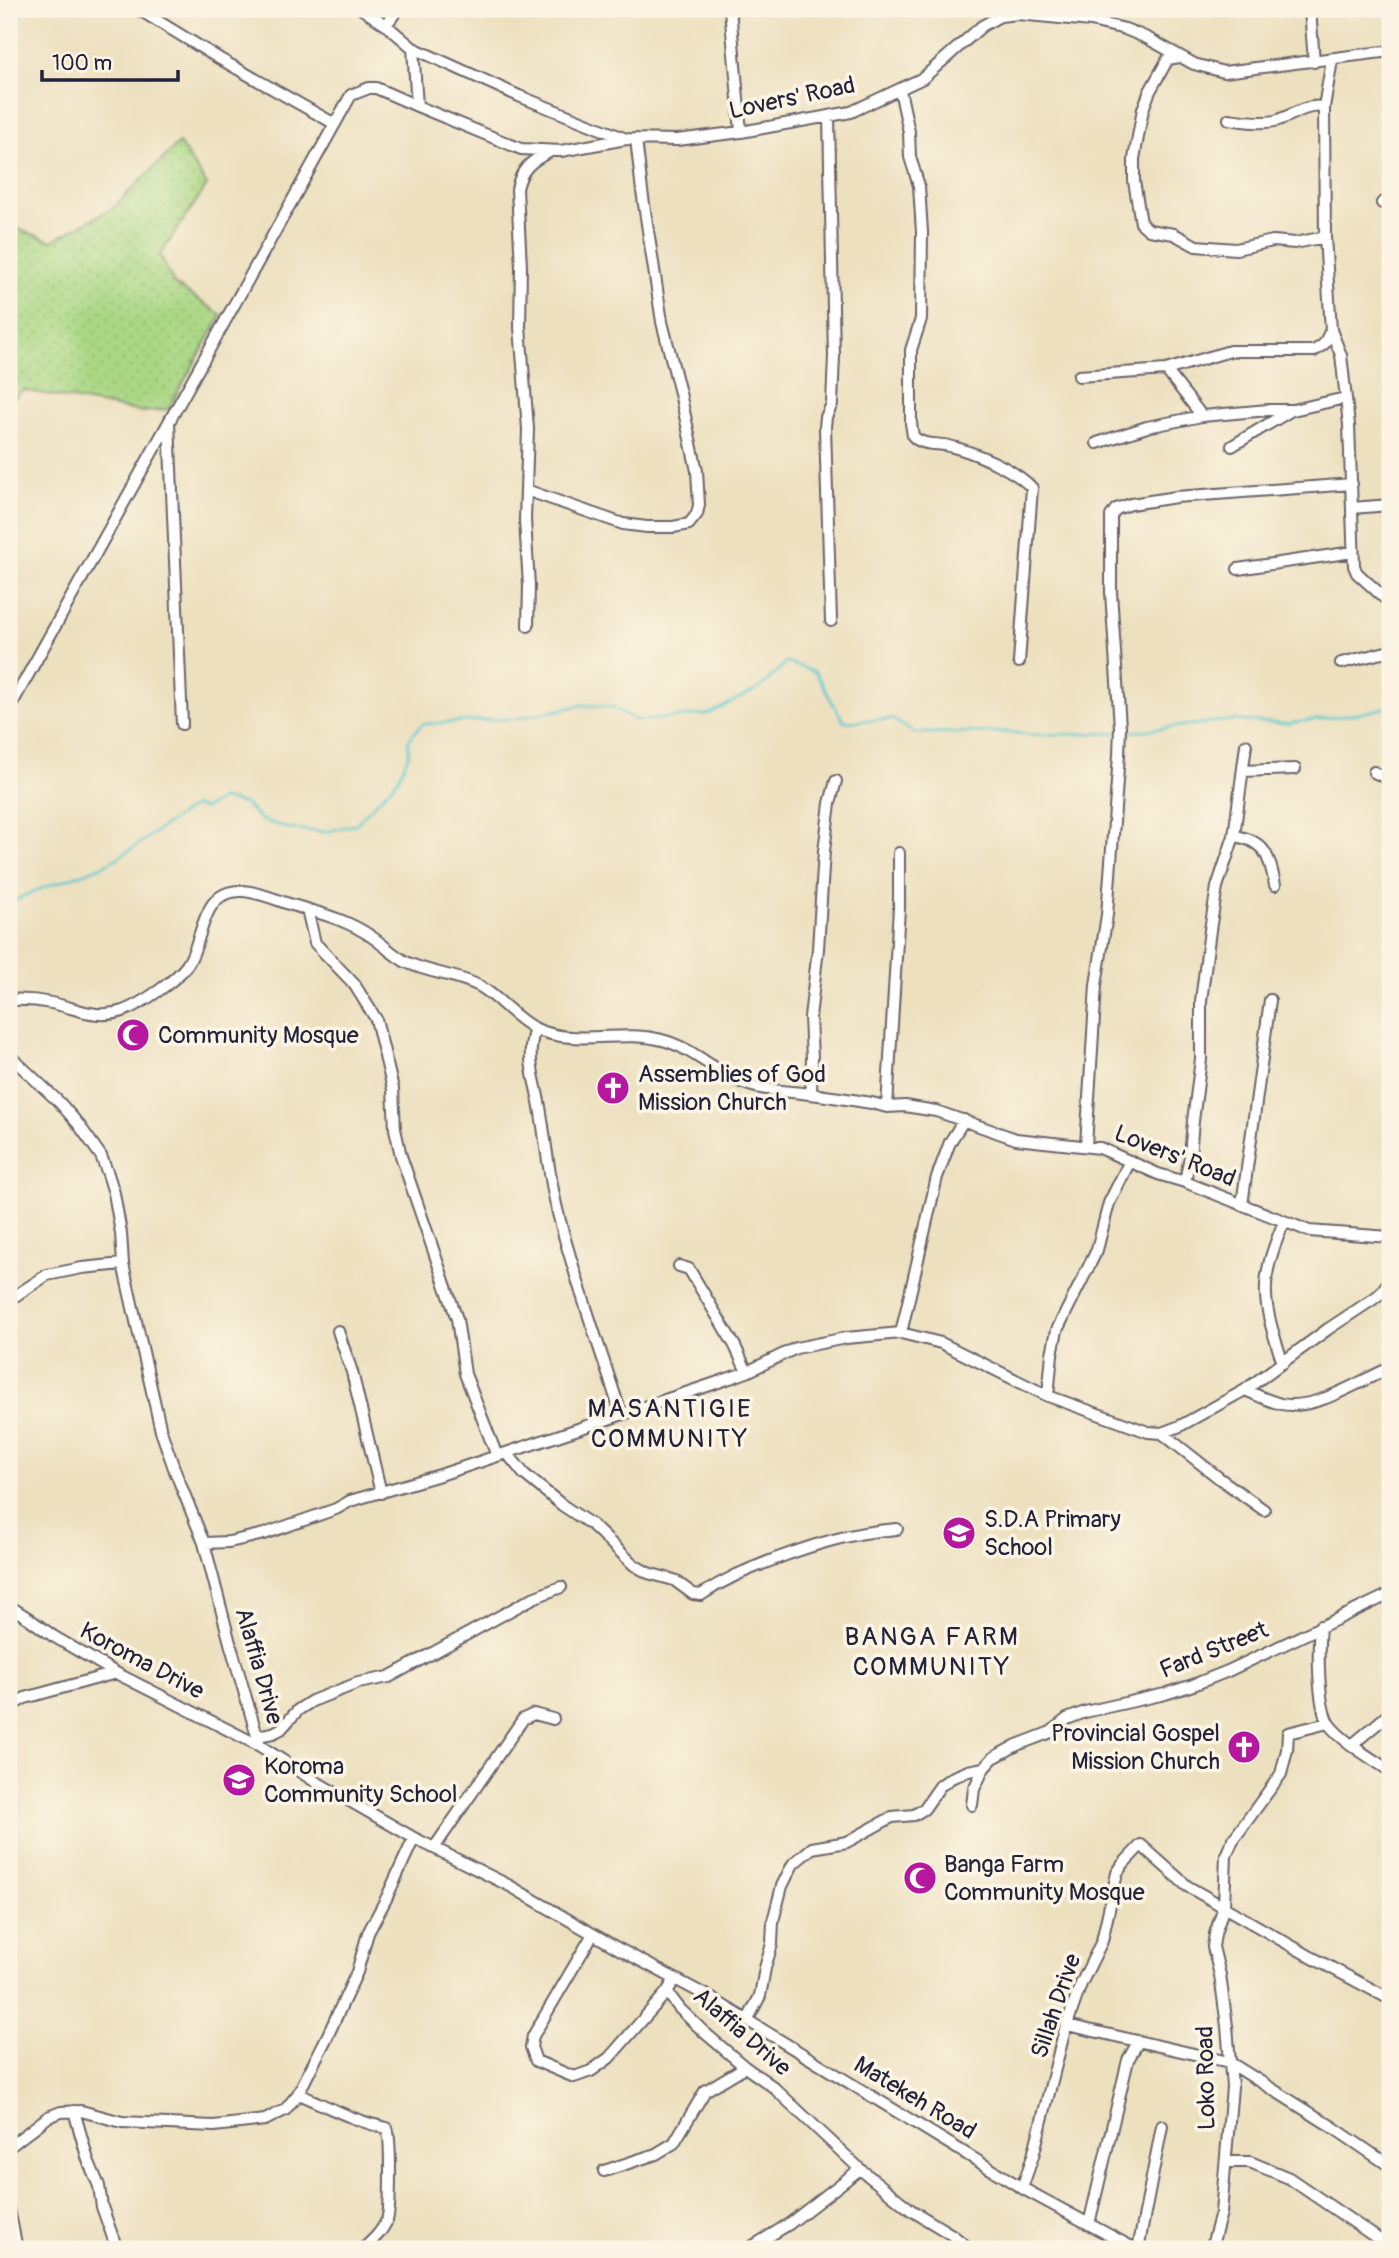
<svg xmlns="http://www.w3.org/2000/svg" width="1399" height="2258" font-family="Pangolin,sans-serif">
<defs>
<pattern id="green-dots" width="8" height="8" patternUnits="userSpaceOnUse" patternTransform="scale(1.75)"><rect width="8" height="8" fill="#aad784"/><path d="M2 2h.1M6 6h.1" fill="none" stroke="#92b873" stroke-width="1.8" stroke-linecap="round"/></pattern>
</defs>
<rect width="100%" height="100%" fill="#fcf5e5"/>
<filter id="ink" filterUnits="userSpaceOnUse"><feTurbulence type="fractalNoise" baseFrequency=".0143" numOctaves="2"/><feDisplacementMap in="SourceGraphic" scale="14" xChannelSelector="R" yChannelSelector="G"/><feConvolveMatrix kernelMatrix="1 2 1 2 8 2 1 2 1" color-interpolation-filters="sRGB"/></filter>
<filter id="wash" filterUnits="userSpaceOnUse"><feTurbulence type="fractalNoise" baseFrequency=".00686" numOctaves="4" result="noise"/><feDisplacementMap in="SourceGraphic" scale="28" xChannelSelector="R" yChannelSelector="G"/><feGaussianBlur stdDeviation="1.57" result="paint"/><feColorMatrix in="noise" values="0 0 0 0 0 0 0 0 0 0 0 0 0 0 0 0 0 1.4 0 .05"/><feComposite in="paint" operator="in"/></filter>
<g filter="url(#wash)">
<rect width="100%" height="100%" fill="#ede0bf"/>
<path fill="url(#green-dots)" stroke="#667c60" stroke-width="2" d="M179,143L207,185L160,255L174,284L222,315L168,409L143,412L23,390L9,402V226L52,241L113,208Z"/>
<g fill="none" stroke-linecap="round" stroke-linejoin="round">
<path stroke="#5bc8cf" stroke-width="2.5" d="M1123,733L1232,720L1285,724L1362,713L1390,707
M9,904C43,883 84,878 119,857C145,841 168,821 195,806L204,809L222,799L245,804L261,820L291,829L326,832L356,824L398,779L409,754L408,741L422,724L519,718L583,705L612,707L637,721L709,714L760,688L787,662L815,672L844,722L892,719L915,733L1006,732L1036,735L1117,733"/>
</g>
</g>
<g filter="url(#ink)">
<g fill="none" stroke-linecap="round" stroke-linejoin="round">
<defs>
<path id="minor" d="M138,9L220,59L335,124
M362,9L386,25L413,48L519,96L626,139L677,140L741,132L851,112L923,78L982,26L1000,16L1018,14L1091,21L1125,29L1147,38L1194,64L1224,72L1390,51
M730,9L741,132
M1310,9L1314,62
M386,25L398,9
M413,48L417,106L521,149L561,151L626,139
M1180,57L1168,59L1150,91L1143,109L1134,159V181L1141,223L1149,230L1174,234L1196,246L1236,249L1273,241L1295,243L1325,237
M900,90L909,132L910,157L919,186L922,232L921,319L911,350V423L913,436C922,446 937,443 949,446C974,452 1015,469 1032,488L1019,662
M829,116L834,356L832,404L826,417L825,427L831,621
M1229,119C1243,121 1260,124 1275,121C1293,116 1305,104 1324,107
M1382,203L1390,200
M1331,330L1341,355L1349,425L1354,566L1357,573L1390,603
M1166,370L1202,416
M1079,376L1166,370L1230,351H1314L1324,344L1331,330L1325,237L1324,107L1332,60
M169,422L182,724
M1097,443L1147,427L1202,416L1268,410H1293L1345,398
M1232,446L1290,411
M526,490L623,524L647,527H673L689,524L697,514L699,505L697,471L680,393L662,322L642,191L636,139
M1352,508L1390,505
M1238,569L1353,552
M528,626L529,586L525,520L528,429L520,327L521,267L517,189C521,169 531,161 549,152
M1341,663L1390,651
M9,709L351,95L369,88H376L417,106
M1243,771L1295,769
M1374,772L1390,780
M1234,836C1265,840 1270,857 1275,885
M307,909L315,943L354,984L376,1019L393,1089L395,1129L401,1156L457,1319L465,1374L497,1456
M9,1000C23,999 37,1000 51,1003C77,1008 96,1020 123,1011C141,1004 176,981 187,965C205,940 199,889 243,891C258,892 274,899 289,904C318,913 347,919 372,937C384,945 393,955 406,962C430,974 458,974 481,987C501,999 515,1019 536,1029C577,1047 621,1029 662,1040C691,1047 714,1071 741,1082C762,1091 787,1091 809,1094C830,1096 851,1100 872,1103L887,1107L905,1106L936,1111L1016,1139L1100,1148L1158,1174L1185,1182L1309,1231L1390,1237
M535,1028C525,1059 535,1077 540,1107C546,1143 549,1178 558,1213C575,1281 600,1347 621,1414
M9,1055L60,1103L79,1125L101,1156L108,1174L114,1193L121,1233L123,1264L161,1431L175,1471L204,1543L230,1643L260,1746
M811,1094L812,1058L810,1017L818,949L824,851L830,803L836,781
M887,1107L899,908V853
M1086,1146L1096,985L1107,915L1119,755L1120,727L1111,592V516L1116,509L1131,504L1176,497L1352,484
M1185,1182L1190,1156L1193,1121L1201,1059V1001L1210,930L1217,887L1234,836L1246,745
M1242,1205L1270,1000
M679,1266L689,1269L735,1346L747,1372
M9,1300L47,1275L82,1268L123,1264
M338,1331L352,1372L381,1493
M901,1333L937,1177L950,1142L964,1120
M1283,1363C1262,1301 1258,1283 1284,1222
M1245,1390C1257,1395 1268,1401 1281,1404C1316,1411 1359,1381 1390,1368
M1048,1396L1052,1354L1057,1330L1097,1250L1109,1203L1130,1161
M1162,1433L1219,1478L1264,1510
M507,1453L524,1474L562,1505L592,1525L634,1565L648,1573L674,1580L693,1594L701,1595C726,1578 747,1570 775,1559C815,1544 854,1532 897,1529
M204,1543L229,1542L264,1534L336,1509L350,1501L440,1475L710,1385L747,1372L796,1348L846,1338L901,1333L941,1343L1048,1396L1148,1432L1162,1433L1180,1426L1245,1390L1328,1329L1372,1300L1380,1294L1390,1280
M9,1606L28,1618L53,1636L116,1673L260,1746L313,1780L414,1838L510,1886L619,1949L709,1997L1022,2188L1135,2249
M1320,1626C1318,1648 1317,1705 1329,1724C1341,1741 1373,1759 1390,1771
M9,1707L25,1698L116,1673
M257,1736L273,1733L281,1729L298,1710L312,1701L358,1683L389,1677L533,1598L561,1587
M1352,1745L1390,1713
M972,1805L974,1789L984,1768L993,1758L1017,1745L1051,1732L1067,1719L1085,1712L1165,1694L1193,1685L1228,1671L1390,1594
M434,1848L523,1719L534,1714L553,1719
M593,1934L533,2036L531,2047L536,2061L574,2077L591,2071L609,2058L667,1992
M675,1979L667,1992L680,2009L705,2033L745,2067L772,2086L860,2169L911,2210L952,2235L970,2249
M747,2021L760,1996L765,1968L772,1944L773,1921L782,1886L793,1864L812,1848L847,1842L892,1817L914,1815L924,1809L940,1786L951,1778L968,1771L984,1768
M1067,2025L1229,2062L1331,2126L1390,2166
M298,2094C327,2106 356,2122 387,2128C391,2136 391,2209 387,2220C382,2232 372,2241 363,2249
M74,2111L88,2160L99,2186L102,2207L117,2249
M9,2147L48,2117L61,2112L81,2111L122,2122L214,2126L265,2120L285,2110L298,2094L327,2037L357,1972L368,1933L386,1899L414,1838
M1227,2162H1250L1289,2178L1390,2247
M604,2171L656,2154L674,2143L705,2091L745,2067
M1022,2188L1033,2156L1064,2033L1081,1984L1102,1941L1117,1873L1123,1864L1141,1845L1187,1886L1311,1957L1390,1999
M9,2209L17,2249
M1089,2224L1128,2060L1138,2042
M748,2249L789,2224L860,2169
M1138,2249L1162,2126
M1211,2249L1221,2213L1232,2087L1227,2026L1220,1975L1213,1947L1215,1934L1224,1906L1226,1855L1233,1840L1281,1774L1287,1750L1288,1733L1328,1723"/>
</defs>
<use href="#minor" stroke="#696469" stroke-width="14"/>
<use href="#minor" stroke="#fff" stroke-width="10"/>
</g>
</g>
<defs>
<symbol id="mosque-disc" viewBox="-11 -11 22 22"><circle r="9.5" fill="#b5179e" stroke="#fcf5e5"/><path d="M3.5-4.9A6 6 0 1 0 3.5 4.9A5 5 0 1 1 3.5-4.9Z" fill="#fff"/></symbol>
<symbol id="church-disc" viewBox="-11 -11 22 22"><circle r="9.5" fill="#b5179e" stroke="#fcf5e5"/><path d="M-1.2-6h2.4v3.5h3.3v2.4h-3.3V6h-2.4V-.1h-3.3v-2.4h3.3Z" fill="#fff"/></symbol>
<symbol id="school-disc" viewBox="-11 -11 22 22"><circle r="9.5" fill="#b5179e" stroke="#fcf5e5"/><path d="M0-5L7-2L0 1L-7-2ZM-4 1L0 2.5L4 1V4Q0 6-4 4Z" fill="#fff"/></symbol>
</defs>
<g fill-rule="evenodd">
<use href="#mosque-disc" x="114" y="1016" width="38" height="38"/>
<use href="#church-disc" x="594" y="1069" width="38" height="38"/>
<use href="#school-disc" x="940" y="1514" width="38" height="38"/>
<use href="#church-disc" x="1225" y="1728" width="38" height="38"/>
<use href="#school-disc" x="220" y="1761" width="38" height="38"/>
<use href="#mosque-disc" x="901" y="1859" width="38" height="38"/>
</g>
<g text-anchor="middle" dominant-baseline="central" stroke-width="7" stroke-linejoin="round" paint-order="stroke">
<g font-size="24" fill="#22223b" stroke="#fcf5e5">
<text transform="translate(792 98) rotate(-12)">Lovers' Road</text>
<text transform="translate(1175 1156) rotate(22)">Lovers' Road</text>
<text transform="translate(1214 1650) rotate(-22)">Fard Street</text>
<text transform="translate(142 1661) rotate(28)">Koroma Drive</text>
<text transform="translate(259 1666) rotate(74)">Alaffia Drive</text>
<text transform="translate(1056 2006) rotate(-71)">Sillah Drive</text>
<text transform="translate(742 2032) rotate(41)">Alaffia Drive</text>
<text transform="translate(1206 2078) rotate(-91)">Loko Road</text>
<text transform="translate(915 2098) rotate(31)">Matekeh Road</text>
</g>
<g font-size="24" fill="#22223b" stroke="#fcf5e5" text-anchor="start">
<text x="158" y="1035">Community Mosque</text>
<text x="638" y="1074">Assemblies of God<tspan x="638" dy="28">Mission Church</tspan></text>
<text x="984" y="1519">S.D.A Primary<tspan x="984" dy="28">School</tspan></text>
<text x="1220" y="1733" text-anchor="end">Provincial Gospel<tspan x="1220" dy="28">Mission Church</tspan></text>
<text x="264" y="1766">Koroma<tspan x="264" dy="28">Community School</tspan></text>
<text x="944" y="1864">Banga Farm<tspan x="944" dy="28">Community Mosque</tspan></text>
</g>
<g font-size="26" letter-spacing="2" fill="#22223b" stroke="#fcf5e5">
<text x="670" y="1409">MASANTIGIE<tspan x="670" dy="30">COMMUNITY</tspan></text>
<text x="932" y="1637">BANGA FARM<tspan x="932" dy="30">COMMUNITY</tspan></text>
</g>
</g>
<rect width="1399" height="2258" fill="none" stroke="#fcf5e5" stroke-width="35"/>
<path d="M42 70v10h136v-10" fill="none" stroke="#22223b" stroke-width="3.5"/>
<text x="52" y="70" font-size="21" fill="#22223b" stroke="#fcf5e5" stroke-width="5" paint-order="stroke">100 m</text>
</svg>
